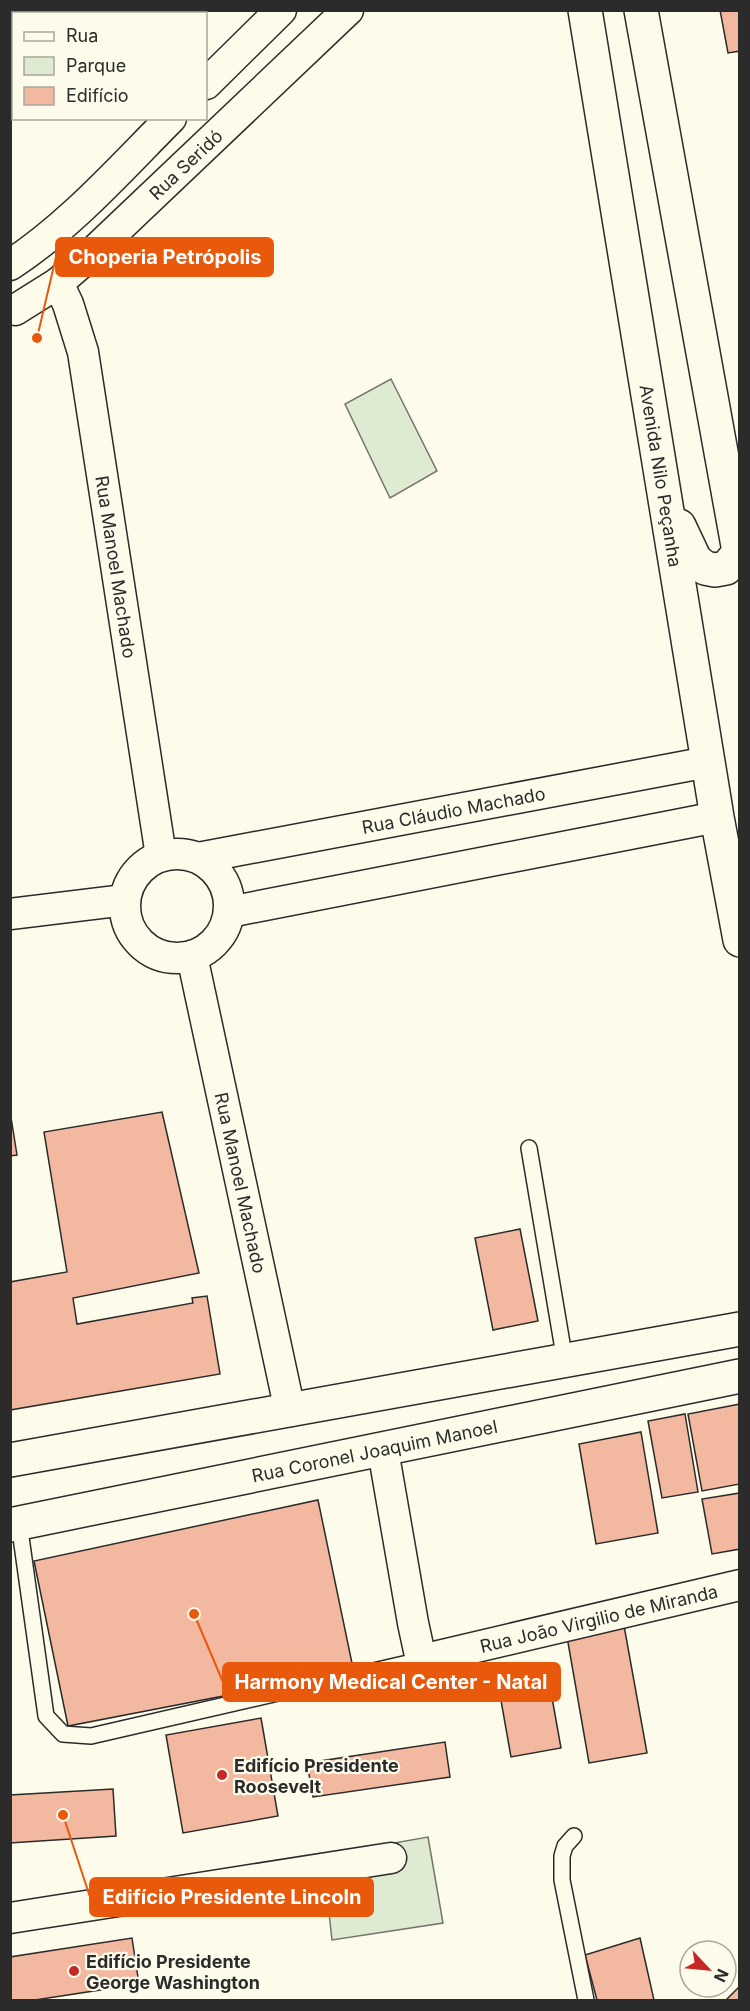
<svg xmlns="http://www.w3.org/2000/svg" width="750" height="2011" font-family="Inter,sans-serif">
<rect width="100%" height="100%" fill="#fdfbea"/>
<path fill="#deebd1" stroke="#74746e" stroke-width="1.5" d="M391,379L437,471L390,498L345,404Z
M428,1837L443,1923L332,1940L326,1886L370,1878L365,1848Z"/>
<path fill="#f2b8a0" stroke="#2b2b2b" stroke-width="1.5" d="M720,10H740V51L728,53Z
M10,1111L17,1155L10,1156Z
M162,1112L199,1273L73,1298L77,1324L193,1303L192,1298L207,1296L220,1374L10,1410V1282L67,1272L44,1132Z
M520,1229L538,1321L493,1330L475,1238Z
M740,1404V1484L702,1491L688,1414Z
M685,1414L698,1492L662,1498L648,1421Z
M641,1432L658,1533L596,1544L579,1444Z
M740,1493V1549L712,1554L702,1499Z
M318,1500L353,1668L244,1692L68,1726L34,1561Z
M623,1620L647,1753L589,1763L566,1631Z
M546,1664L561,1748L511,1757L496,1672Z
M261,1718L278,1816L183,1833L166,1735Z
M445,1742L450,1777L313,1797L307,1763Z
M113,1789L116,1836L10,1843V1795Z
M132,1938L139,1984L35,2000H10V1957Z
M640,1938L654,2000H597L585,1955Z
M740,1986V2000H726Z"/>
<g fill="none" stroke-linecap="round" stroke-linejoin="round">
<defs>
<path id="service" d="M529,1148L565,1361
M19,1523L46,1716L63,1734L91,1736L421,1660
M574,1836L565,1846L562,1856V1880L586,2000"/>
<g id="minor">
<path d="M206,84L281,10"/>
<path d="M10,265C71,225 120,169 171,118"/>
<path id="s1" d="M58,283L68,304L83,352L161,856"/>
<path id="s2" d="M15,310L58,283L88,257L348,10"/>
<circle cx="177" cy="906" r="52"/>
<path id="s3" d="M198,858L708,762"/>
<path d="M229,912L717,817"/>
<path d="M10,914L125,900"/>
<path id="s4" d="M192,956L290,1411"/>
<path id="s5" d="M383,1450L413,1623L421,1660L740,1585"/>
<path d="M10,1918L391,1858"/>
</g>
<g id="primary">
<path id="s6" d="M585,10L717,817L740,940"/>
<path d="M641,10L740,557"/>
<path d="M679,526L695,560L705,568L715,570L726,568L739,553"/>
<path d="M10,1460L740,1329"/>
<path id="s7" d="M10,1525L740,1376"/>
</g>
</defs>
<use href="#service" stroke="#2b2b2b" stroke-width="18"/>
<use href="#minor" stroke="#2b2b2b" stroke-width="33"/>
<use href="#primary" stroke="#2b2b2b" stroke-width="36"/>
<use href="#service" stroke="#fdfbea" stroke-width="15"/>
<use href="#minor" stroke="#fdfbea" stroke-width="30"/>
<use href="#primary" stroke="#fdfbea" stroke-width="33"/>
</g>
<g fill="#c62828" stroke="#fdfbea" stroke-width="2">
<circle cx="222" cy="1775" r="6"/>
<circle cx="74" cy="1971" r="6"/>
</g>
<g text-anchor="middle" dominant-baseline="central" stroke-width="4.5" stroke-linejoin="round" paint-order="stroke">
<g font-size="18" fill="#2b2b2b" stroke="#fdfbea">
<text stroke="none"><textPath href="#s2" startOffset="225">Rua Seridó</textPath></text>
<text stroke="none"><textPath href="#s6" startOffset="472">Avenida Nilo Peçanha</textPath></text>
<text stroke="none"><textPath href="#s1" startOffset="291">Rua Manoel Machado</textPath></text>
<text stroke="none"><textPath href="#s3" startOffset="260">Rua Cláudio Machado</textPath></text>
<text stroke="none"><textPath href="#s4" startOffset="232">Rua Manoel Machado</textPath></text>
<text stroke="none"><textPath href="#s7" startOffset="372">Rua Coronel Joaquim Manoel</textPath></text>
<text stroke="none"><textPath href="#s5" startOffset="396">Rua João Virgilio de Miranda</textPath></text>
</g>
<g font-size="18" font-weight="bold" fill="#2b2b2b" stroke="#fdfbea" text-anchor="start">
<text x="234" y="1765">Edifício Presidente<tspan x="234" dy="21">Roosevelt</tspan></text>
<text x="86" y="1961">Edifício Presidente<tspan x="86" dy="21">George Washington</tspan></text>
</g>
</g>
<path fill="none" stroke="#e8590c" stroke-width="2" d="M37 338L56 257M194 1614L223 1682M63 1815L90 1897"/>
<g fill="#e8590c" stroke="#fdfbea" stroke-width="2">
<circle cx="37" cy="338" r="6"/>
<circle cx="194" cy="1614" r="6"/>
<circle cx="63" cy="1815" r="6"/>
</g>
<g fill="#e8590c" stroke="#e8590c" stroke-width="2">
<rect x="56" y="238" width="217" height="38" rx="6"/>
<rect x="223" y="1663" width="337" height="38" rx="6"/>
<rect x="90" y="1878" width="283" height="38" rx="6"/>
</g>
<g font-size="20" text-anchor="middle" font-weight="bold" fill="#fff">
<text x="165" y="264">Choperia Petrópolis</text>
<text x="391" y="1689">Harmony Medical Center - Natal</text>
<text x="232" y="1904">Edifício Presidente Lincoln</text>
</g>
<rect width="750" height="2011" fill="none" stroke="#2b2b2b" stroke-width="24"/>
<rect x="12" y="12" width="195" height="108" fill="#fdfbea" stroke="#a9a89e" stroke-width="1.5"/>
<rect x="24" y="32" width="30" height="9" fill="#fdfbea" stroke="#a9a89e" stroke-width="1.5"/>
<text x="66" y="42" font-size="18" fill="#2b2b2b">Rua</text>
<rect x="24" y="57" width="30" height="18" fill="#deebd1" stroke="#a9a89e" stroke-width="1.5"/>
<text x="66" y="72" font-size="18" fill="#2b2b2b">Parque</text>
<rect x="24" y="87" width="30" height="18" fill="#f2b8a0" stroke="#a9a89e" stroke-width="1.5"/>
<text x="66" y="102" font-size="18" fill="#2b2b2b">Edifício</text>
<g transform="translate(708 1969) rotate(116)"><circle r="28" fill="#fdfbea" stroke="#a9a89e" stroke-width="1.5"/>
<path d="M0-4.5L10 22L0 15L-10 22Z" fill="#c62828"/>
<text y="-9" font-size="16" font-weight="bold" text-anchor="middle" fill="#2b2b2b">N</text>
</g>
</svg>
